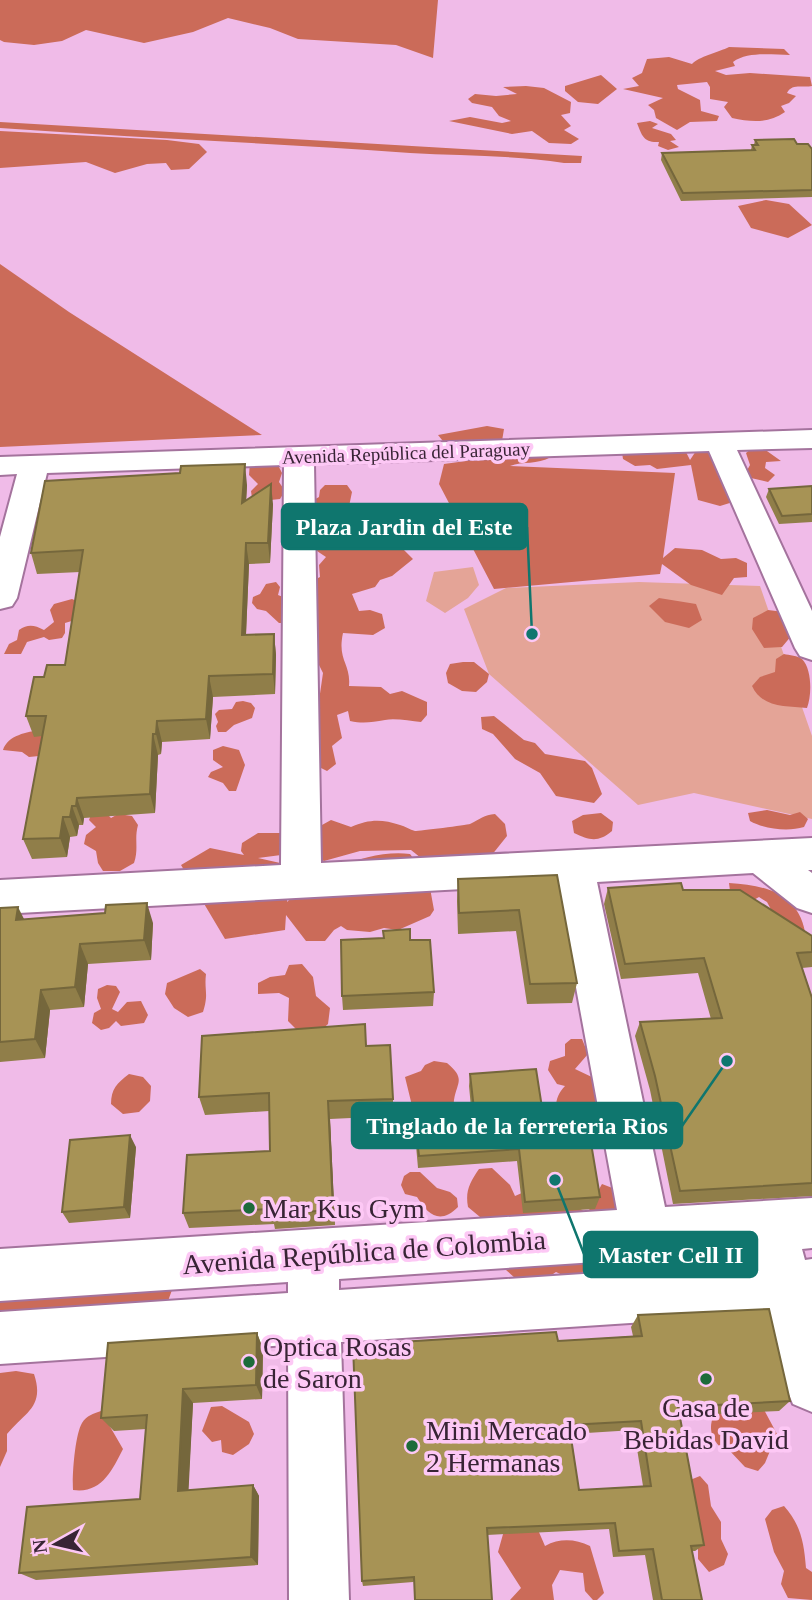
<svg xmlns="http://www.w3.org/2000/svg" width="812" height="1600" font-family="'Times New Roman',serif">
<rect width="100%" height="100%" fill="#f0bbe8"/>
<path fill="#e4a497" d="M473,567L479,585L468,598L445,613L426,601L434,572Z
M639,582L760,586L812,736V819L694,793L638,805L489,674L464,609L506,588Z"/>
<path fill="#cb6b59" d="M0,0H438L433,58L396,45L298,39L270,28L228,18L193,32L144,43L86,30L62,41L34,45L4,42L0,40Z
M729,47L784,49L790,55C772,55 748,51 733,62L735,66L715,71L726,75L750,73L810,77L812,86C802,88 792,83 787,93L796,96L789,103L781,106L785,112C768,124 751,122 732,118L724,107L728,102L710,99V87L707,82L677,85L678,89L700,100L701,111L719,116L717,121L690,122L677,130L656,118L654,110L648,105L663,98L623,89L639,86L632,78L642,73L647,59L669,57L692,64C698,57 719,52 729,47Z
M601,75L617,89L598,104L578,102L565,91V86Z
M526,86L544,88L571,102L570,113L561,115L571,126L564,130L579,139L571,144L549,143L532,131L512,134L449,121L470,117L502,123L511,121L499,116L492,107L472,103L468,99L475,94L496,96L517,94L503,87Z
M650,121L658,124L652,128L671,134L676,140L670,141L679,147L668,150L658,146L659,142C644,143 642,136 637,123Z
M0,122L582,156L581,163H564C514,155 461,156 410,153C274,143 137,138 0,128Z
M0,131L167,140L199,144L207,152L189,169L171,170L166,163L147,164L115,173L86,162L0,168Z
M766,200L789,204L812,225L788,238L751,228L738,206Z
M0,264L69,312L262,435L0,447Z
M487,426L504,429L502,441L546,448L551,457C537,465 523,461 510,466L675,473L663,558L675,548L702,550L721,559L736,558L747,563V577L734,578L722,595L691,585L662,564L660,574L494,589L439,484L444,464L466,461L451,451L438,435Z
M757,444L781,461L766,462L765,468L775,475L768,482L751,478L745,474L750,465L746,453Z
M621,446L684,448L690,460L698,448L710,446L733,502L720,506L698,500L691,465L657,469L650,465L635,466L623,459Z
M250,462L279,467L282,473L279,482L285,491L280,499L261,501L252,498L251,491L258,484L249,475Z
M325,485H347L352,492L347,516L342,523H326L313,518L312,501L319,497L320,490Z
M317,538H332L343,545C363,540 378,547 399,545L413,559L392,576L380,580L375,587L352,594L359,611L370,610L382,614L385,628L373,635L343,633C337,661 351,663 349,686L381,687L390,694L402,691L427,702V715L421,722C410,721 395,718 385,720C372,722 364,724 350,721L348,711L337,715L342,738L332,746L336,764L327,771L319,767V752L313,742L323,673L317,661V603L314,580L320,577L319,565L326,557L317,551L314,545Z
M276,582L280,587L278,595L293,601L290,623H279L266,611L257,609L252,603L253,597L260,594L266,584Z
M659,598L696,604L702,620L689,628L665,622L649,606Z
M72,599L81,603L75,620L65,623V633L62,638L49,640L44,637L27,642L21,654H4L9,644L17,640L19,630C28,624 34,625 44,630L54,622L50,610L54,604Z
M768,610L792,613V635L782,647L764,648L752,629L753,618Z
M784,654C789,655 798,656 802,659C812,669 812,695 807,708C786,706 762,708 752,686L760,677L775,672L776,659Z
M463,662H474L489,674L487,682L476,692L462,691L448,683L446,673L450,664Z
M243,701L251,703L255,708L252,718L234,725L226,732H218L216,726L218,722L215,714L219,710L232,709L236,702Z
M494,716L524,740L535,743L545,754L585,761L592,768L602,794L594,803L556,796L540,773L515,759L493,734L482,729L481,717Z
M41,730L48,733L39,756L29,757L22,752L3,750C8,735 27,732 41,730Z
M223,746L239,750L245,765L236,791H229L223,783L208,777L211,772L223,767L213,760V750Z
M103,810L111,818L118,814L132,816L138,825C134,839 139,849 134,863L120,871H103L98,863L96,851L84,844L86,835L96,827L89,820L91,815Z
M767,810L790,815L800,812L808,819L804,827C788,832 764,829 750,821L748,813Z
M601,813L613,822L612,831C598,843 589,840 574,833L572,821L583,815Z
M495,814L505,824L507,836L491,856L421,858L411,850L360,851L324,861L315,856L313,830L331,820L351,827C369,819 382,819 400,825C405,826 410,830 415,831C419,831 467,825 470,824C480,819 484,815 495,814Z
M258,833H281L287,839L281,855L258,858L289,865L287,902C317,873 367,849 410,854L428,877L434,910L430,916L398,930L384,928L370,932L347,930L341,926L334,930L325,941H306L286,915L285,930L225,939L181,865L210,848L244,855L241,851L242,843Z
M729,883C767,885 801,894 806,938L774,915L767,902L759,897L752,901L730,891Z
M302,964L313,977L316,996L330,1008L328,1024L316,1035L298,1031L288,1021L289,998L279,993L258,994V983L270,977L285,975L289,965Z
M200,969L206,974C204,990 209,994 203,1012L188,1017L174,1008L165,994L167,983Z
M107,985L116,986L120,992L112,1009L118,1012L127,1002L141,1001L148,1015L144,1023L121,1026L116,1021L109,1028L101,1030L92,1023L94,1013L101,1009L97,998L98,989Z
M571,1039H582L588,1054L575,1069L596,1079L603,1126L593,1140L572,1145C562,1125 546,1106 565,1086L557,1084L548,1070L550,1061L565,1056V1044Z
M434,1061L447,1063C466,1079 457,1082 454,1100C453,1107 455,1111 453,1118L446,1122L422,1125L415,1118L405,1077L421,1071L425,1065Z
M129,1074L143,1077L151,1086L150,1101L139,1112L123,1114L111,1104C111,1089 117,1083 129,1074Z
M492,1168L510,1185L515,1196L531,1189L556,1197L590,1214L589,1207L602,1184L615,1189L621,1202L617,1259L599,1273L573,1280L556,1272L538,1284L516,1279L506,1270L497,1221L480,1217L468,1207C465,1191 470,1182 479,1169Z
M410,1172H420L437,1188L450,1192L457,1198L458,1207C440,1225 428,1215 417,1197L405,1194L401,1185L404,1176Z
M0,1277L176,1279L168,1301L0,1323Z
M16,1371L34,1374C45,1407 25,1412 7,1434V1451L0,1467V1373Z
M222,1406L249,1422L254,1434L249,1444L233,1455L222,1452L221,1440L212,1442L202,1431L211,1407Z
M762,1406L777,1434L765,1463L758,1471L745,1467L729,1450L722,1449C711,1438 708,1429 714,1414Z
M101,1411L123,1449C112,1471 101,1494 73,1490C72,1475 75,1435 82,1423C87,1415 93,1414 101,1411Z
M700,1476L708,1485L711,1506L721,1522V1539L728,1554L724,1565L709,1572L698,1559V1544L695,1551L690,1480Z
M784,1506C801,1525 804,1543 806,1568L812,1572V1600L788,1598L781,1584L784,1571L774,1552L765,1519L772,1510Z
M535,1523L545,1546C560,1538 575,1539 590,1546L604,1593L597,1600H593L585,1591L583,1573L560,1570L552,1585L554,1600H510L521,1588L498,1552L505,1527Z"/>
<g fill="none" stroke-linecap="round" stroke-linejoin="round">
<defs>
<path id="minor" d="M812,430V448L737,450L812,611V660L800,656L795,648L709,451L314,464L321,863L812,838V870H808L812,873V913L797,908L753,873L597,882L665,1207L812,1198V1248L802,1249L805,1260L812,1259V1412L793,1404L785,1385L767,1314L341,1342L349,1600H289L288,1345L0,1364V1312L288,1293V1282L0,1301V1249L617,1210L557,884L0,914V880L281,865L284,465L47,473L17,598L12,606L0,609V537L17,474L0,475V457ZM752,1252L755,1263L678,1268L676,1257ZM626,1260L628,1271L339,1290V1279Z"/>
</defs>
<use href="#minor" stroke="#a4739d" stroke-width="4"/>
<use href="#minor" fill="#fff" fill-rule="evenodd"/>
</g>
<path fill="#907e49" fill-rule="evenodd" d="M755,140L797,144L812,149V197L681,201L661,160L662,153L751,150L752,145H754Z
M247,485L246,500L273,504L270,563L249,564L246,635L274,634L276,655L275,694L213,697L210,739L162,742L161,754L158,755L155,813L84,818L83,825H79L77,836L70,837L67,857L32,859L23,839L42,736L34,737L26,716L44,677L65,665L80,572L37,574L31,553Z
M812,486V522L779,524L766,497L769,489Z
M557,875L577,983L572,1003L527,1004L516,931L458,934L457,901L458,879Z
M608,888L683,890L812,952V967L802,968L812,998V1196L673,1204L650,1090L635,1036L640,1022L711,1019L698,973L621,979L604,904Z
M0,908L24,919L153,923L151,960L88,964L84,1007L50,1010L45,1058L0,1062Z
M410,940L434,992L433,1006L343,1010L342,996Z
M366,1046L393,1099V1116L330,1119L335,1225L275,1229L274,1224L189,1228L183,1213L270,1151L269,1111L205,1115L199,1097Z
M470,1074L545,1127L600,1197L595,1209L523,1213L517,1161L418,1168L415,1134V1122L472,1118L469,1086Z
M136,1147L130,1218L69,1223L62,1212Z
M638,1315L790,1401L779,1411L680,1416L704,1545L695,1551H692L702,1600H653L645,1555L613,1557L609,1529L487,1535L413,1582L363,1586L362,1581L558,1341L633,1336L631,1327ZM634,1430L643,1486L579,1490L571,1434Z
M257,1333L263,1349L262,1399L193,1403L188,1490L253,1485L259,1496L258,1565L36,1580L19,1573L140,1499L146,1429L114,1431L101,1418Z"/>
<path fill="#75673c" d="M245,464L247,485L245,524L242,503Z
M271,484L273,504L270,563L268,543Z
M246,543L249,564L245,656L242,635Z
M274,634L276,655L275,694L273,674Z
M209,676L213,697L210,739L206,719Z
M157,721L162,742L161,754L156,734Z
M153,734L158,755L155,813L150,794Z
M77,798L84,818L83,825L76,806Z
M72,806L79,825L77,836L70,817Z
M63,817L70,837L67,857L60,838Z
M147,903L153,923L151,960L144,940Z
M18,907L28,927L16,920Z
M80,944L88,964L84,1007L75,987Z
M41,990L50,1010L45,1058L35,1039Z
M328,1101L330,1119L335,1225L333,1210Z
M130,1135L136,1147L130,1218L124,1207Z
M257,1333L263,1349L262,1399L256,1385Z
M183,1389L193,1403L188,1501L178,1491Z
M253,1485L259,1496L258,1565L251,1557Z"/>
<path fill="#a79355" stroke="#75673c" stroke-width="2" fill-rule="evenodd" d="M794,139L797,144H808L812,149V190L683,193L662,153L755,150L752,145H758L755,140Z
M245,464L242,503L271,484L268,543H246L242,635L274,634L273,674L209,676L206,719L157,721L156,734H153L150,794L77,798L76,806H72L70,817H63L60,838L23,839L46,716H26L34,677H44L47,665H65L83,550L31,553L45,481L180,473L181,466Z
M812,486V514L782,516L769,489Z
M557,875L577,983L530,984L519,910L459,913L458,879Z
M681,883L683,890H740L812,936V952L797,953L812,998V1183L680,1191L655,1076L640,1022L722,1018L704,958L625,964L608,888Z
M147,903L144,940L80,944L75,987L41,990L35,1039L0,1042V908L18,907L16,920L105,913L106,905Z
M410,929V940H430L434,992L342,996L341,940L384,938L383,931Z
M365,1024L366,1046L390,1045L393,1099L328,1101L333,1210L271,1214V1209L183,1213L187,1155L270,1151L269,1093L199,1097L202,1036Z
M536,1069L545,1127L588,1125L600,1197L525,1202L519,1149L419,1156L415,1122L475,1118L470,1074Z
M130,1135L124,1207L62,1212L70,1140Z
M769,1309L790,1401L678,1407L704,1545L691,1546L702,1600H662L653,1549L619,1551L615,1523L487,1528L492,1600H415L414,1577L362,1581L353,1345L556,1332L558,1341L642,1336L638,1315ZM641,1421L651,1486L579,1490L569,1425Z
M257,1333L256,1385L183,1389L178,1491L253,1485L251,1557L19,1573L27,1507L140,1499L147,1415L101,1418L108,1343Z"/>
<g fill="#1d6b3a" stroke="#fdc8f5" stroke-width="2.5">
<circle cx="249" cy="1208" r="7"/>
<circle cx="249" cy="1362" r="7"/>
<circle cx="706" cy="1379" r="7"/>
<circle cx="412" cy="1446" r="7"/>
</g>
<g text-anchor="middle" dominant-baseline="central" stroke-width="7" stroke-linejoin="round" paint-order="stroke">
<g font-size="19" fill="#382435" stroke="#fdc8f5">
<text transform="translate(406 453) rotate(-2)">Avenida República del Paraguay</text>
</g>
<g font-size="28" fill="#382435" stroke="#fdc8f5" text-anchor="start">
<text x="263" y="1208">Mar Kus Gym</text>
<text x="263" y="1346">Optica Rosas<tspan x="263" dy="32">de Saron</tspan></text>
<text x="706" y="1407" text-anchor="middle">Casa de<tspan x="706" dy="32">Bebidas David</tspan></text>
<text x="426" y="1430">Mini Mercado<tspan x="426" dy="32">2 Hermanas</tspan></text>
</g>
<g font-size="28" fill="#382435" stroke="#fdc8f5">
<text transform="translate(364 1252) rotate(-4)">Avenida República de Colombia</text>
</g>
</g>
<path fill="none" stroke="#0f766e" stroke-width="2.5" d="M532 634L527 527M727 1061L682 1126M555 1180L584 1254"/>
<g fill="#0f766e" stroke="#fdc8f5" stroke-width="2.5">
<circle cx="532" cy="634" r="7"/>
<circle cx="727" cy="1061" r="7"/>
<circle cx="555" cy="1180" r="7"/>
</g>
<g fill="#0f766e" stroke="#0f766e" stroke-width="2.5">
<rect x="282" y="504" width="245" height="45" rx="7"/>
<rect x="352" y="1103" width="330" height="45" rx="7"/>
<rect x="584" y="1232" width="173" height="45" rx="7"/>
</g>
<g font-size="24" text-anchor="middle" font-weight="bold" fill="#fff">
<text x="404" y="535">Plaza Jardin del Este</text>
<text x="517" y="1134">Tinglado de la ferreteria Rios</text>
<text x="671" y="1263">Master Cell II</text>
</g>
<g transform="translate(56 1544) rotate(262)" stroke="#fdc8f5" stroke-width="5" paint-order="stroke">
<path d="M0-5L12 26L0 18L-12 26Z" fill="#382435"/>
<text y="-10" font-size="19" font-weight="bold" text-anchor="middle" fill="#382435">N</text>
</g>
</svg>
